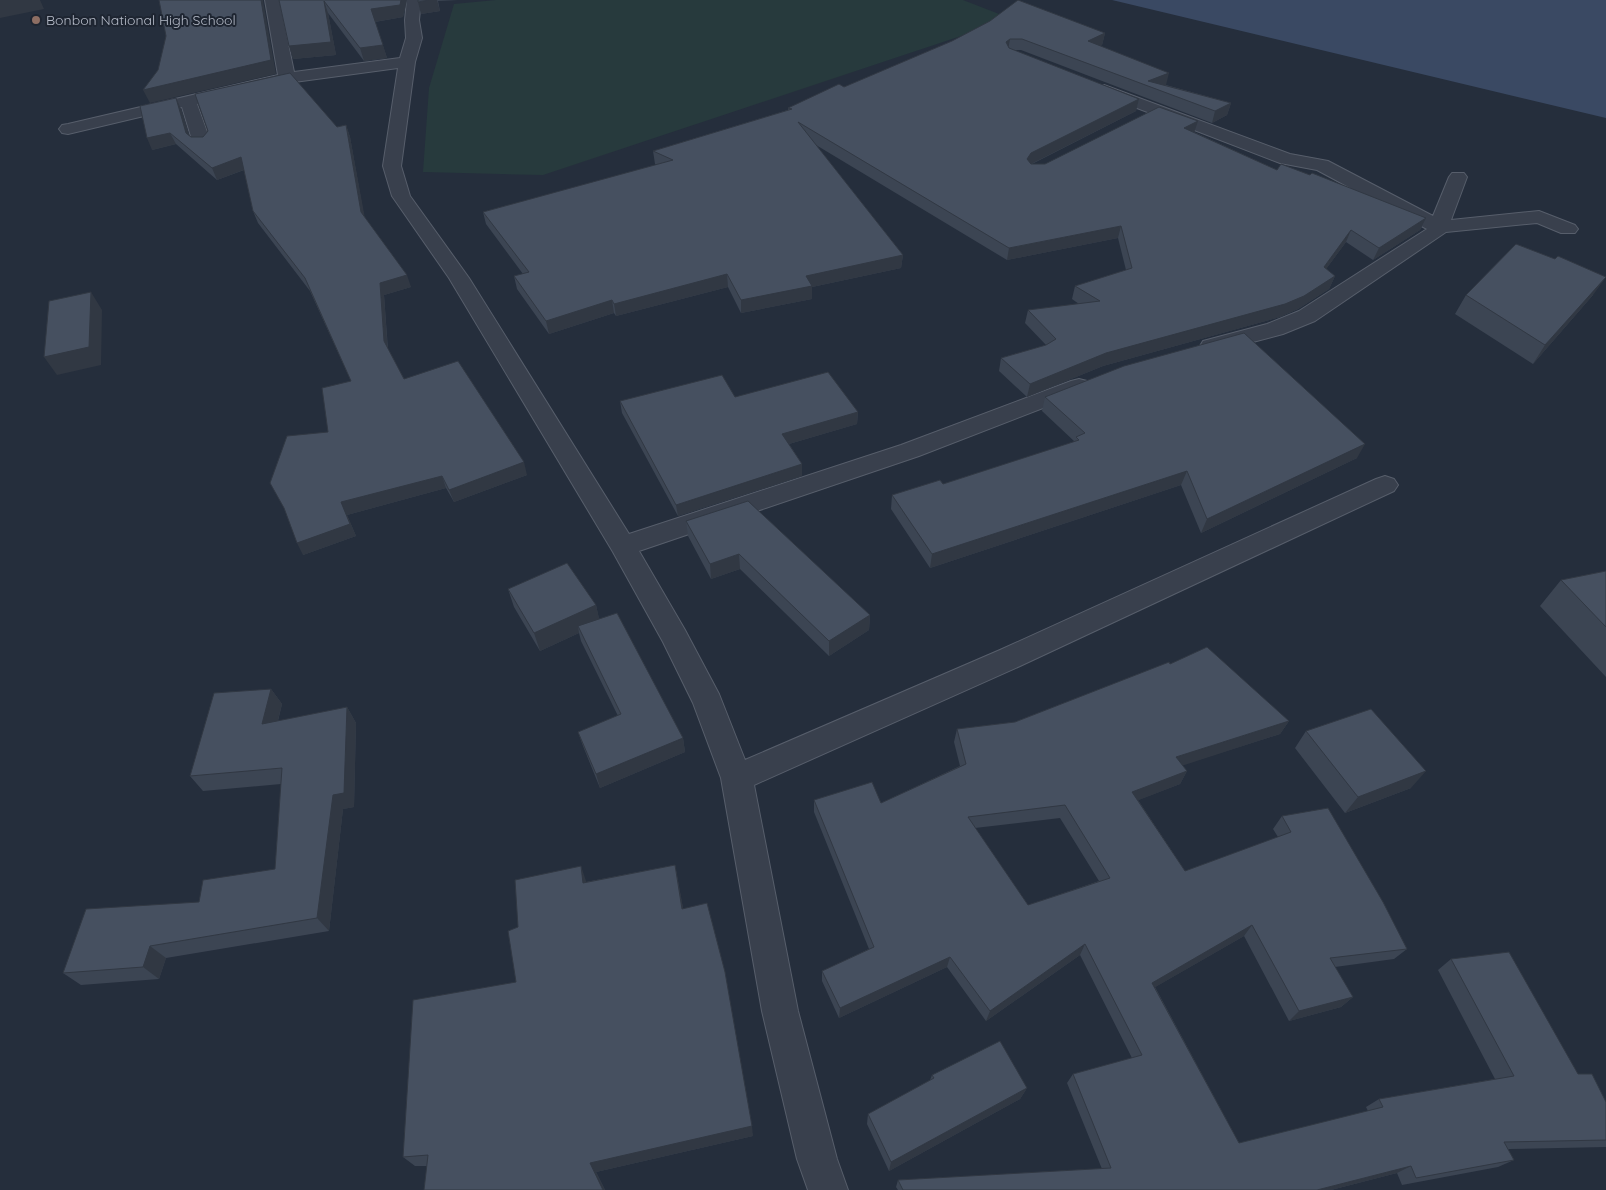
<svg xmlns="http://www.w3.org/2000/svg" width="1606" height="1190" font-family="Quicksand,sans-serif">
<rect width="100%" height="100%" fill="#252e3c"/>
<path fill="#273a3d" d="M496,0H963L1012,19L543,175L423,172L429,88L454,4Z"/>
<path fill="#3a4963" d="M1112,0H1606V118Z"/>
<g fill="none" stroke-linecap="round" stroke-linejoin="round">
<defs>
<path id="minor" d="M265,0H279L294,72L400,58L406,38L405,20L407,0H421L419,20L422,38L415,62L401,166L410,196L469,278L629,534L901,445L1071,381L1079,379L1087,381L1090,386L1087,391L919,456L639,551L685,630L719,694L745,760L1000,650L1376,479L1385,476L1394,479L1398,485L1394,491L1020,666L754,785L798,1011L837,1159L848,1190H808L797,1159L762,1011L721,778L693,703L663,642L613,552L449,278L392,196L383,166L398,68L287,83L197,104L211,143L208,147H196L193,143L182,107L68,134L62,133L59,129L62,125L68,124L278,75Z
M1104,85L1290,154L1328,161L1433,216L1449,177L1452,173H1464L1467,177L1451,220L1539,211L1575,225L1578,229L1575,233H1561L1537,223L1446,232L1315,321L1283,334L1211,353L1203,351L1200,346L1203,341L1267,324L1299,311L1427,229L1317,170L1280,163L1098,93L1096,90Z"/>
</defs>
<use href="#minor" stroke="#575e6b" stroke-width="2"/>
<use href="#minor" fill="#39404d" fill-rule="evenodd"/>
</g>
<path fill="#3c4553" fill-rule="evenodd" d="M279,0H407L403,17L375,22L387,58L364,61L328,13L336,55L293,59L289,46Z
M418,0H458L438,1L440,11L421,14Z
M1105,33L1102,45L1100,46L1166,85L1231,103L1227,115L1212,123L1021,50H1014L1139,99L1136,111L1032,164H1045L1194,132L1277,170L1426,218L1420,230L1373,260L1346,242L1326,269L1335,276L1329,289L1298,309L1280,317L1103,366L1027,397L999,371L1001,358L1046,345L1025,323L1028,310L1079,304L1072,299L1075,286L1126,270L1118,238L1007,260L816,145L903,255L901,268L812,287V299L741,313L728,287L616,316L614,313L549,334L517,289L514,276L523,274L486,224L483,212L657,165L655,164L653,151L788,110V108L844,87L952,41Z
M181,109L189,135L191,137H203L337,127L346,125L350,137L364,216L411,287L384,295L388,349L404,379L527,475L454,502L446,488L347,515L356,536L303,555L328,432L351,381L310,291L258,223L253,211L244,170L217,180L176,144L152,150Z
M1466,295H1593L1533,364L1455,314Z
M735,397L858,412L857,424L789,444L802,464V476L678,516L622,413L620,401Z
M1045,397L1357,458L1201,533L1181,485L930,568L891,509L892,495L943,484L1074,442V441L1042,411Z
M686,521L870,615L869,630L829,656L740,569L711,579L688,536Z
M1606,571V677L1540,606L1561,580Z
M508,589L596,605L599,619L683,738L685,752L600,788L583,746L578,732L618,716L581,641L579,633L540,651L514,607Z
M1170,664L1289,721L1280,734L1182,765L1187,771L1180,784L1138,800L1185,871L1278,837L1273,829L1282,816L1407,949L1394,959L1335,967L1353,997L1341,1007L1289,1021L1244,936L1155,987L1239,1143L1368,1111L1366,1107L1379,1099L1495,1079L1438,970L1451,959L1578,1074L1606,1102V1147L1508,1149L1514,1160L1498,1167L1402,1185L1397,1173L1331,1190H898L896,1187L898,1180L1102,1169L1067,1083L1073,1074L1132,1058L1080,955L986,1021L947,967L839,1018L822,981V971L869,949L814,812V800L881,803L960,766L954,742L957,729L1015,722ZM1060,818L1099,881L1028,905L975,828Z
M271,689L282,704L278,721L347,707L356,723L354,807L343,809L329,931L166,958L159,979L81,985L63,973L199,902L275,869L281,784L203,791L190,776Z
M1306,731L1411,788L1345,813L1295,748Z
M675,865L683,909L753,1136L596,1172L605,1190H424L427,1166H415L403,1157L516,982L518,927L586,882Z
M932,1075L1027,1088L1020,1099L889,1171L867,1124L868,1114L930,1080Z"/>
<path fill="#313843" d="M0,0H40L44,9L0,18Z
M261,0H263L276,74L150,103L143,90Z
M401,0H407L403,17L374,22L371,9Z
M429,0H437L440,11L421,14L418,2Z
M324,1L328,13L336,55L293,59L289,46Z
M1105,33L1102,45L1086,53L1088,41Z
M1010,39L1008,50L1006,42Z
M383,45L387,58L364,61L360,48Z
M1169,73L1166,85L1155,89L1148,81Z
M176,98L181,109L192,144L186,133Z
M1139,99L1136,111L1029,165L1027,159L1031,153Z
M1231,103L1227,115L1212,123L1215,111Z
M1198,121L1194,133L1184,128Z
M346,125L350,137L366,224L361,212Z
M170,133L176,144L152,150L147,138Z
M241,157L246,169L217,180L212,168Z
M1426,218L1420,230L1373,260L1379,248Z
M1121,226L1118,238L1007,260L1009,248Z
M1351,230L1346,242L1318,280L1324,267Z
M903,255L901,268L812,287V299L741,313V300L806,276Z
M727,274L728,287L616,316L614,304Z
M407,275L411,287L384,295L388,354L384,341L380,283Z
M1335,276L1329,289L1298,309L1280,317L1103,366L1027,397L1030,384L1106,353Z
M1606,277L1593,295L1533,364L1545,345Z
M91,292L102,310L101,365L57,375L44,357Z
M612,300L614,313L549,334L546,321Z
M858,412L857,424L782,446V434Z
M1365,444L1357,458L1201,533L1207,519Z
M524,462L527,475L454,502L449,490Z
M802,464V476L678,516L676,505Z
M1187,471L1181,485L930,568L932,554Z
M442,476L446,488L347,515L356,536L303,555L297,543L341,502Z
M739,554L740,569L711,579L710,564Z
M596,605L600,623L578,626L579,633L540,651L534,633Z
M870,615L869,630L829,656V641Z
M271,689L282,704L273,739L262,724Z
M347,707L356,723L354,807L343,809L329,931L317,918L333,795Z
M1289,721L1280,734L1169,770L1176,757Z
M683,738L685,752L600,788L596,774Z
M1187,771L1180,784L1126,805L1132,792Z
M1426,771L1411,788L1345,813L1358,797Z
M675,865L678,880L686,924L682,909Z
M581,866L586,881L589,898L583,883Z
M1252,925L1244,936L1145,993L1152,983Z
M1085,944L1080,955L986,1021L990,1011Z
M150,946L166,958L159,979L143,967Z
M950,957L947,967L839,1018L840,1008Z
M1353,997L1341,1007L1289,1021L1299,1011Z
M1027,1088L1020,1099L889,1171L891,1162Z
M752,1126L753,1136L596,1172L605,1190H603L590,1163Z
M1411,1166L1397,1173L1331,1190H1317Z"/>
<path fill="#465060" stroke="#313843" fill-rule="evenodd" d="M159,0H261L271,60L143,90L158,70L166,36Z
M279,0H401L400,5L371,9L383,45L360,48L324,1L331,42L289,46Z
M418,0H429L418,2Z
M1018,0L1105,33L1088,41L1169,73L1148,81L1231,103L1215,111L1022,39H1010L1006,42L1009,48L1139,99L1031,153L1027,159L1031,164H1045L1159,107L1198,121L1184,128L1277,170L1281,164L1310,175L1312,173L1426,218L1379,248L1351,230L1324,267L1335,276L1304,296L1285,304L1106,353L1030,384L1001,358L1046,345L1056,339L1028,310L1100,301L1075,286L1132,268L1121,226L1009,248L798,122L903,255L806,276L812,286L741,300L727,274L614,304L612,300L546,321L514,276L529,272L483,212L673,160L653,151L792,109L788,108L839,84L844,87L952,41L990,21Z
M290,73L337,127L346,125L361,212L407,275L380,283L384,341L404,379L458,361L524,462L449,490L442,476L341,502L350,524L297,543L284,508L270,483L287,436L328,432L322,388L351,381L305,278L253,211L241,157L212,168L170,133L147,138L140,106L176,98L186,133L191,137H203L208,131L195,94Z
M1516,244L1555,259L1558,256L1606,277L1545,345L1466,295Z
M91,292L89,347L44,357L49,301Z
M1244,333L1365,444L1207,519L1187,471L932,554L892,495L940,480L943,484L1079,440L1076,437L1085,433L1045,397L1124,366Z
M828,372L858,412L782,434L802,464L676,505L620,401L722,375L735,397Z
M748,501L870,615L829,641L739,554L710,564L686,521Z
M567,563L596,605L534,633L508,589Z
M1606,571V627L1561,580Z
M617,613L683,738L596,774L578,732L621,714L578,626Z
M1207,647L1289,721L1176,757L1187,771L1132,792L1185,871L1291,832L1282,816L1328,808L1383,902L1407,949L1330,958L1353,997L1299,1011L1252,925L1152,983L1239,1143L1383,1107L1379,1099L1514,1076L1451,959L1509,952L1578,1074H1592L1606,1102V1140L1504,1142L1514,1160L1416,1178L1411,1166L1317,1190H903L898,1180L1111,1168L1073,1074L1142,1055L1085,944L990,1011L950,957L840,1008L822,971L874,947L814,800L872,782L881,803L966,764L957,729L1015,722L1169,662L1170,664ZM1065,805L1110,878L1028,905L968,817Z
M271,689L262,724L347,707L344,793L333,795L317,918L150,946L143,967L63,973L86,909L199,902L203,880L275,869L282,768L190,776L214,693Z
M1371,709L1426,771L1358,797L1306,731Z
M675,865L682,909L707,903L725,972L752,1126L590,1163L603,1190H424L428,1155L403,1157L413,1000L516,982L508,931L518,927L515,880L581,866L583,883Z
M1000,1041L1027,1088L891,1162L868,1114L934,1078L932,1075Z"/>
<circle fill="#8d6e63" stroke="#1e2531" stroke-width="2" cx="36" cy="20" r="5"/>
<g text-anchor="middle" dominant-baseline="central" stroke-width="4" stroke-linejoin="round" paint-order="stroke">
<g font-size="14" fill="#b5bbc8" stroke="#1e2531" text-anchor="start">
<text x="46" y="20">Bonbon National High School</text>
</g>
</g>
</svg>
